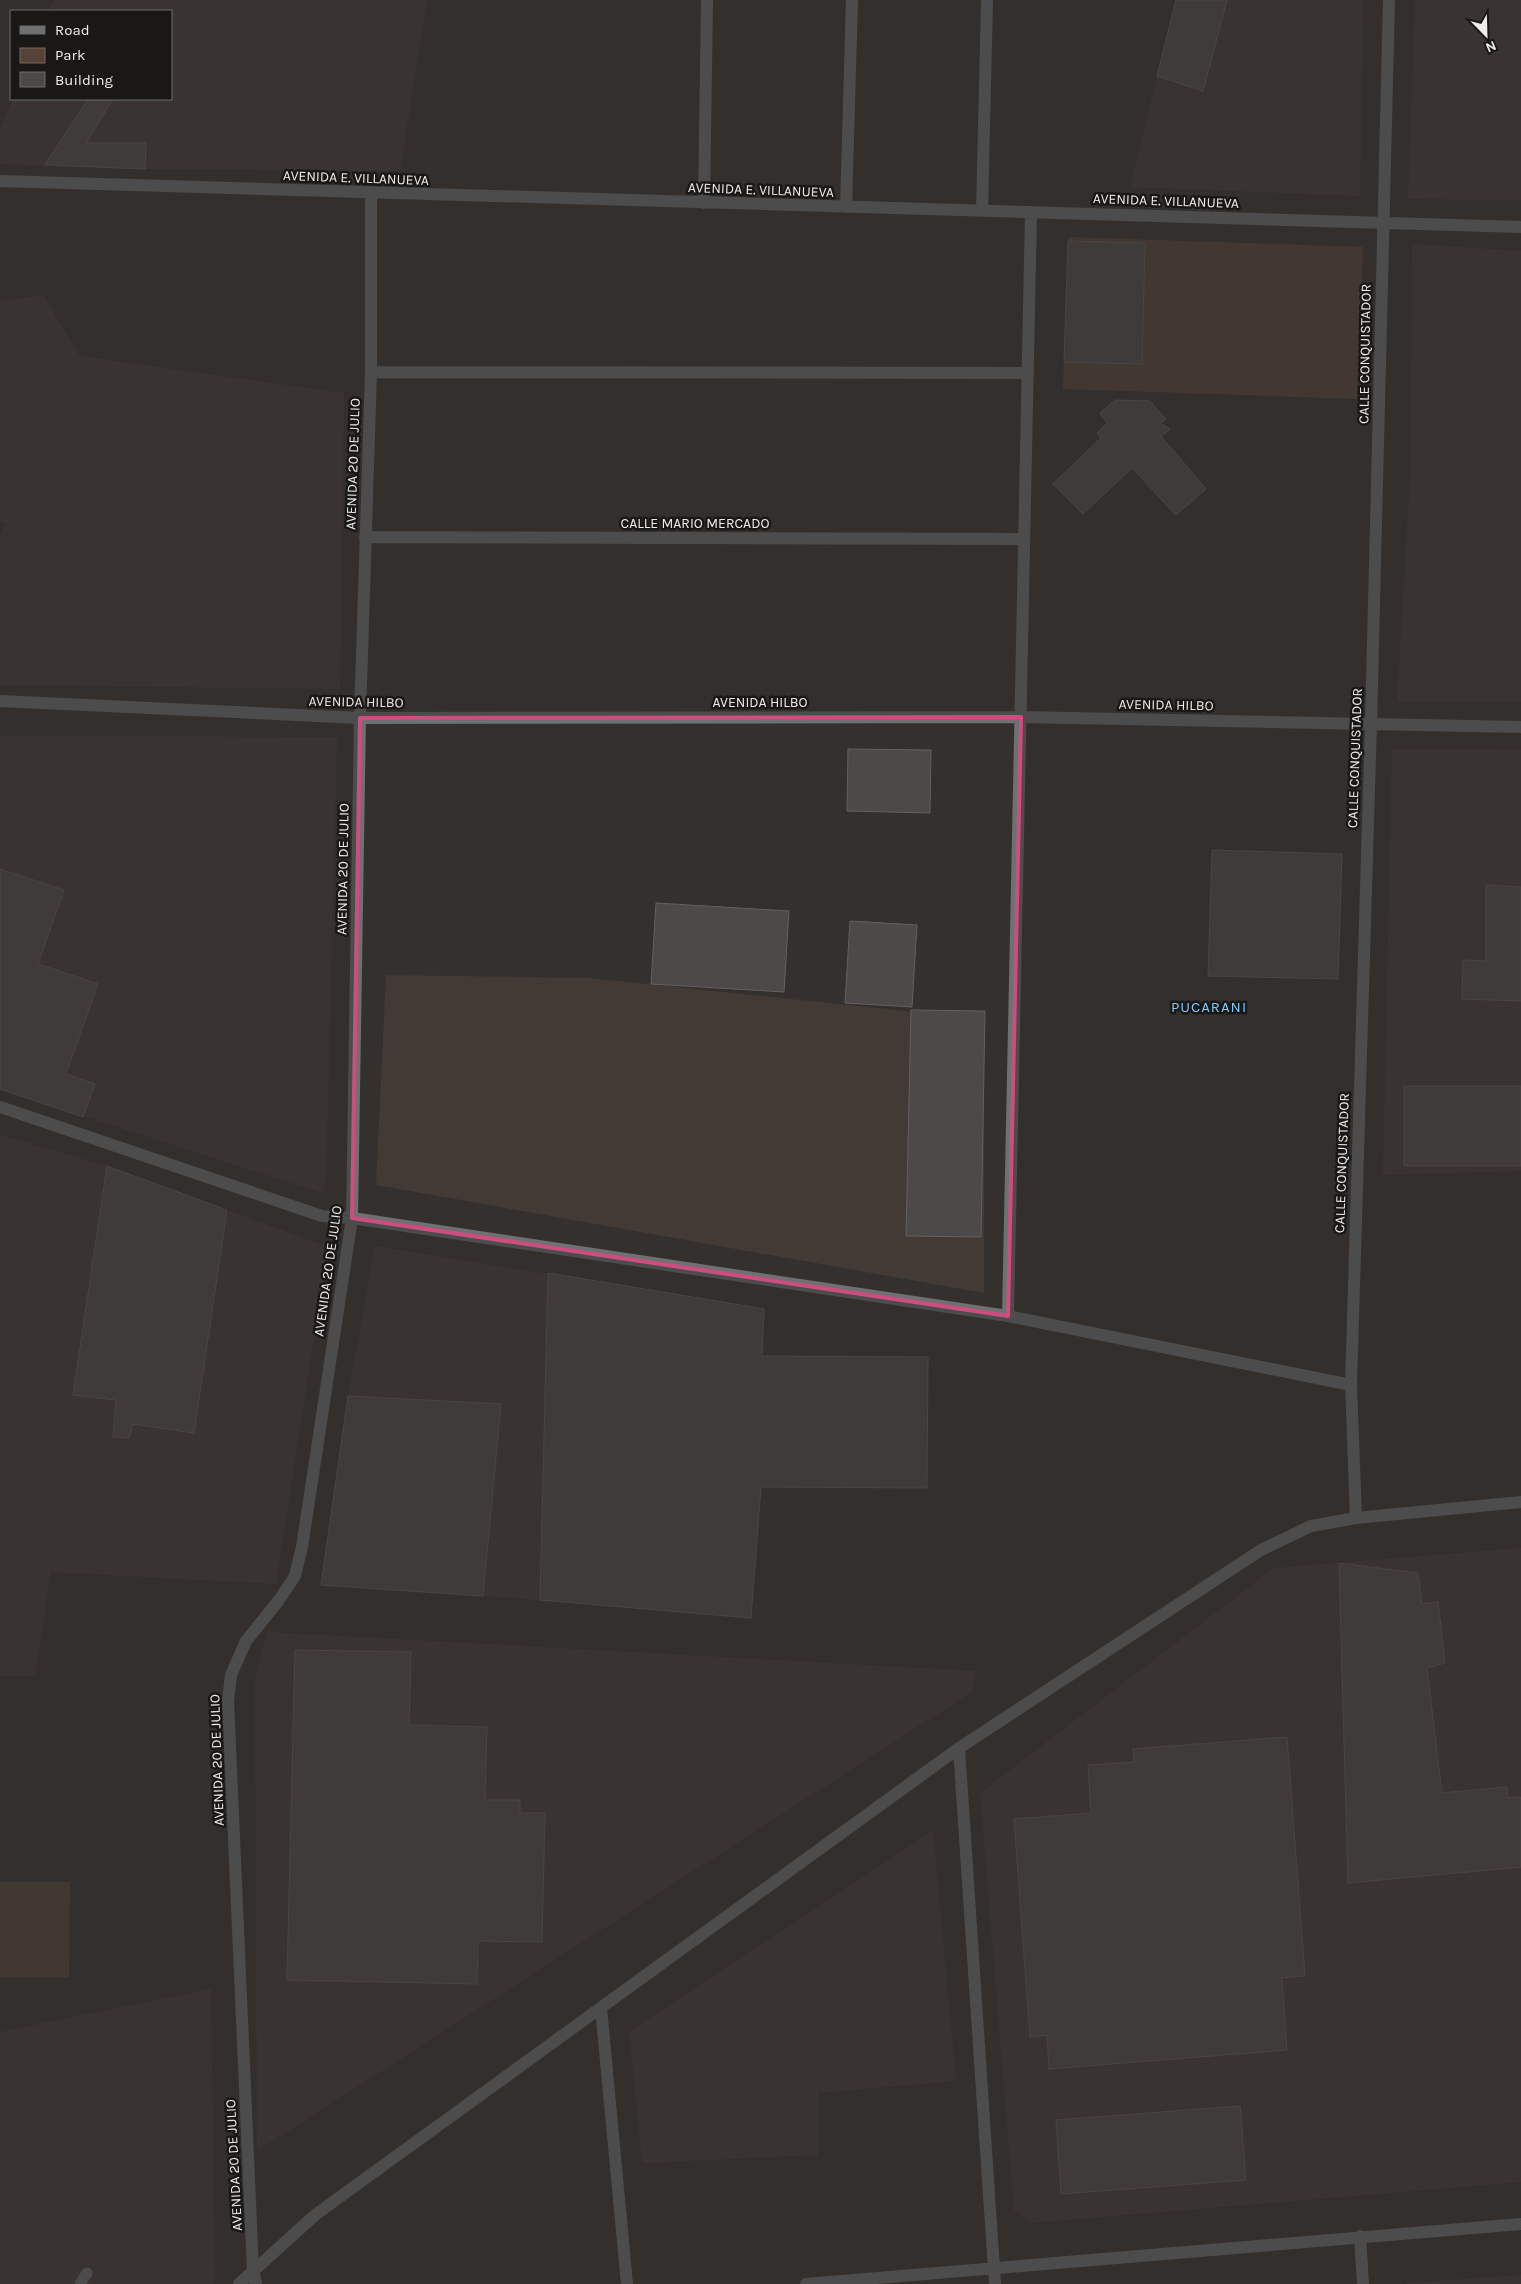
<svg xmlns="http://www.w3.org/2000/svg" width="1521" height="2284" font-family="Karla,sans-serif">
<rect width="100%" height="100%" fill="#33302e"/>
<path fill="#423a35" d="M54,0H427L400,171L145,169L0,164V129L13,99H171V11H49Z
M1176,0H1363L1360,196L1130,187Z
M1415,0H1521V200L1408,199Z
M1412,244L1521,251V702H1397L1411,462Z
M43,295L80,356L344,393L340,689L0,685V536L5,523L0,521V301Z
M0,736L337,737L326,1181L322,1193L0,1089Z
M1392,749L1521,750V1171L1383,1175Z
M386,975L589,978L984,1019V1293L376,1185Z
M0,1135L101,1164L328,1247L276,1584L51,1572L35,1676H0Z
M375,1246L764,1309L761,1487L751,1618L540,1600L321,1585L348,1396Z
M1521,1548V2182L1029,2223L1014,2210L980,1793L1274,1568Z
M267,1632L976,1671L972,1692L257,2151L255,1679Z
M933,1830L956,2081L818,2093V2155L642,2163L629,2032Z
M211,1989L215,2280L213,2284H0V2032Z
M1521,2275V2284H1405L1406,2283Z"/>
<path fill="#584136" d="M1069,237L1363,247L1357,399L1063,389Z
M0,1882H70L69,1977H0Z"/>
<path fill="#4d4948" stroke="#64605f" d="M1176,0H1227L1203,91L1157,76Z
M88,99H113L86,143H146L145,169L45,165Z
M1068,241L1145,243L1142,364L1064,362Z
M1115,400L1150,401L1166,419L1160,423L1170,429L1161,436L1206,489L1176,515L1132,468L1083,514L1053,484L1101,438L1097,433L1107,423L1100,413Z
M848,749L931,750L930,813L847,811Z
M1212,850L1342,854L1338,979L1208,976Z
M0,869L64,890L38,964L98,984L66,1074L95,1084L83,1117L0,1089Z
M1486,885L1521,887V1001L1462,999L1463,960L1486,961Z
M656,903L789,911L784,992L651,984Z
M850,921L917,925L912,1007L845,1003Z
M911,1010L985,1011L981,1237L906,1236Z
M1404,1086H1521V1166H1404Z
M107,1166L227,1210L194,1433L133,1424L129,1438L113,1437L116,1400L73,1395Z
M548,1273L764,1309L762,1356L928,1357L927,1488L761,1487L751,1618L540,1600Z
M348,1396L501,1404L483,1596L321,1585Z
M1339,1563L1418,1573L1422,1604L1438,1602L1445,1663L1427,1668L1442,1793L1507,1787L1508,1798L1521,1797V1867L1348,1883Z
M295,1650L411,1652L409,1725L487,1727L485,1800H520V1813H545L542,1942L478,1941L477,1984L287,1980Z
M1287,1737L1305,1976L1282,1978L1287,2050L1049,2069L1047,2035L1030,2037L1014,1819L1091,1813L1088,1765L1134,1762L1133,1749Z
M1240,2106L1246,2180L1061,2194L1056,2120Z"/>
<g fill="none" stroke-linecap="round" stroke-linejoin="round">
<path stroke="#6e7071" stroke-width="11" d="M80,2284L87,2273"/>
<path stroke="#6e7071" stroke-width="12" d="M0,181L1521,227
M704,203L707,0
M846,207L852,0
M982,211L987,0
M371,372L1028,373
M365,537L1024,539
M0,701L360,718L1021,717L1521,727
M0,1107L322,1216L352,1218L1008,1316L1351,1385
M1008,1316L1031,212
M1356,1518L1351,1385L1371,724L1389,0
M959,1748L995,2284
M601,2008L627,2284
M1360,2236L1363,2284
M239,2284L315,2215L959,1748L1261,1550L1311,1526L1356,1518L1521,1502
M256,2284L253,2270L228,1701L231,1675L246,1641L279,1600L295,1576L302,1547L352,1218L360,718L371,372V193
M806,2284L1521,2224"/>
</g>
<path d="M0 0H1521V2284H0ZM1021,717L1008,1316L352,1218L360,718Z" fill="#33302e" fill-opacity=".55" fill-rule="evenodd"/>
<path fill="none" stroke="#cd4d7f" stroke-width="4" stroke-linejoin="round" d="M1021,717L1008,1316L352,1218L360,718Z"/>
<g text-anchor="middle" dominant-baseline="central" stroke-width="5" stroke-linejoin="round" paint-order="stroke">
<g font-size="14" fill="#eeeceb" stroke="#1a1817">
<text transform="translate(356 178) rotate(2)">AVENIDA E. VILLANUEVA</text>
<text transform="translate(761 190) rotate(2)">AVENIDA E. VILLANUEVA</text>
<text transform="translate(1166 201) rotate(2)">AVENIDA E. VILLANUEVA</text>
<text transform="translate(1365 354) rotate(-89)">CALLE CONQUISTADOR</text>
<text transform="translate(353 464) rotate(-88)">AVENIDA 20 DE JULIO</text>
<text x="695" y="523">CALLE MARIO MERCADO</text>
<text transform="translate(356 702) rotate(1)">AVENIDA HILBO</text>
<text x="760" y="702">AVENIDA HILBO</text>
<text transform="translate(1166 705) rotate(1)">AVENIDA HILBO</text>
<text transform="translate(1355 758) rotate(-88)">CALLE CONQUISTADOR</text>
<text transform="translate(343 869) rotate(-89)">AVENIDA 20 DE JULIO</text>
<text transform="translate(1342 1163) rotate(-88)">CALLE CONQUISTADOR</text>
<text transform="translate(328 1271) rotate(-82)">AVENIDA 20 DE JULIO</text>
<text transform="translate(217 1760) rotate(-92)">AVENIDA 20 DE JULIO</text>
<text transform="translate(234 2165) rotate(-93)">AVENIDA 20 DE JULIO</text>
</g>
<g font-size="15" letter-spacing="1" fill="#83cafb" stroke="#1a1817">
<text x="1209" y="1007">PUCARANI</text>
</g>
</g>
<rect x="10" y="10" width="162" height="90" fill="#1a1817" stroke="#6f6d6c"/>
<rect x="20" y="26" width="25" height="8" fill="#6e7071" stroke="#6f6d6c"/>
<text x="55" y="35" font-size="15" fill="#eeeceb">Road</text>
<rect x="20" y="48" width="25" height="15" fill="#584136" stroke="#6f6d6c"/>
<text x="55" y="60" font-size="15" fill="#eeeceb">Park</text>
<rect x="20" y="72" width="25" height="15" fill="#4d4948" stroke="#6f6d6c"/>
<text x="55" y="85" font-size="15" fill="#eeeceb">Building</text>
<g transform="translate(1486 35) rotate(157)" stroke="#1a1817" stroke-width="4" paint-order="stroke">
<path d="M0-4L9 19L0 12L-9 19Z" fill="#eeeceb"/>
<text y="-8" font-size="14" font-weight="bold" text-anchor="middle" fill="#eeeceb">N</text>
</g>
</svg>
